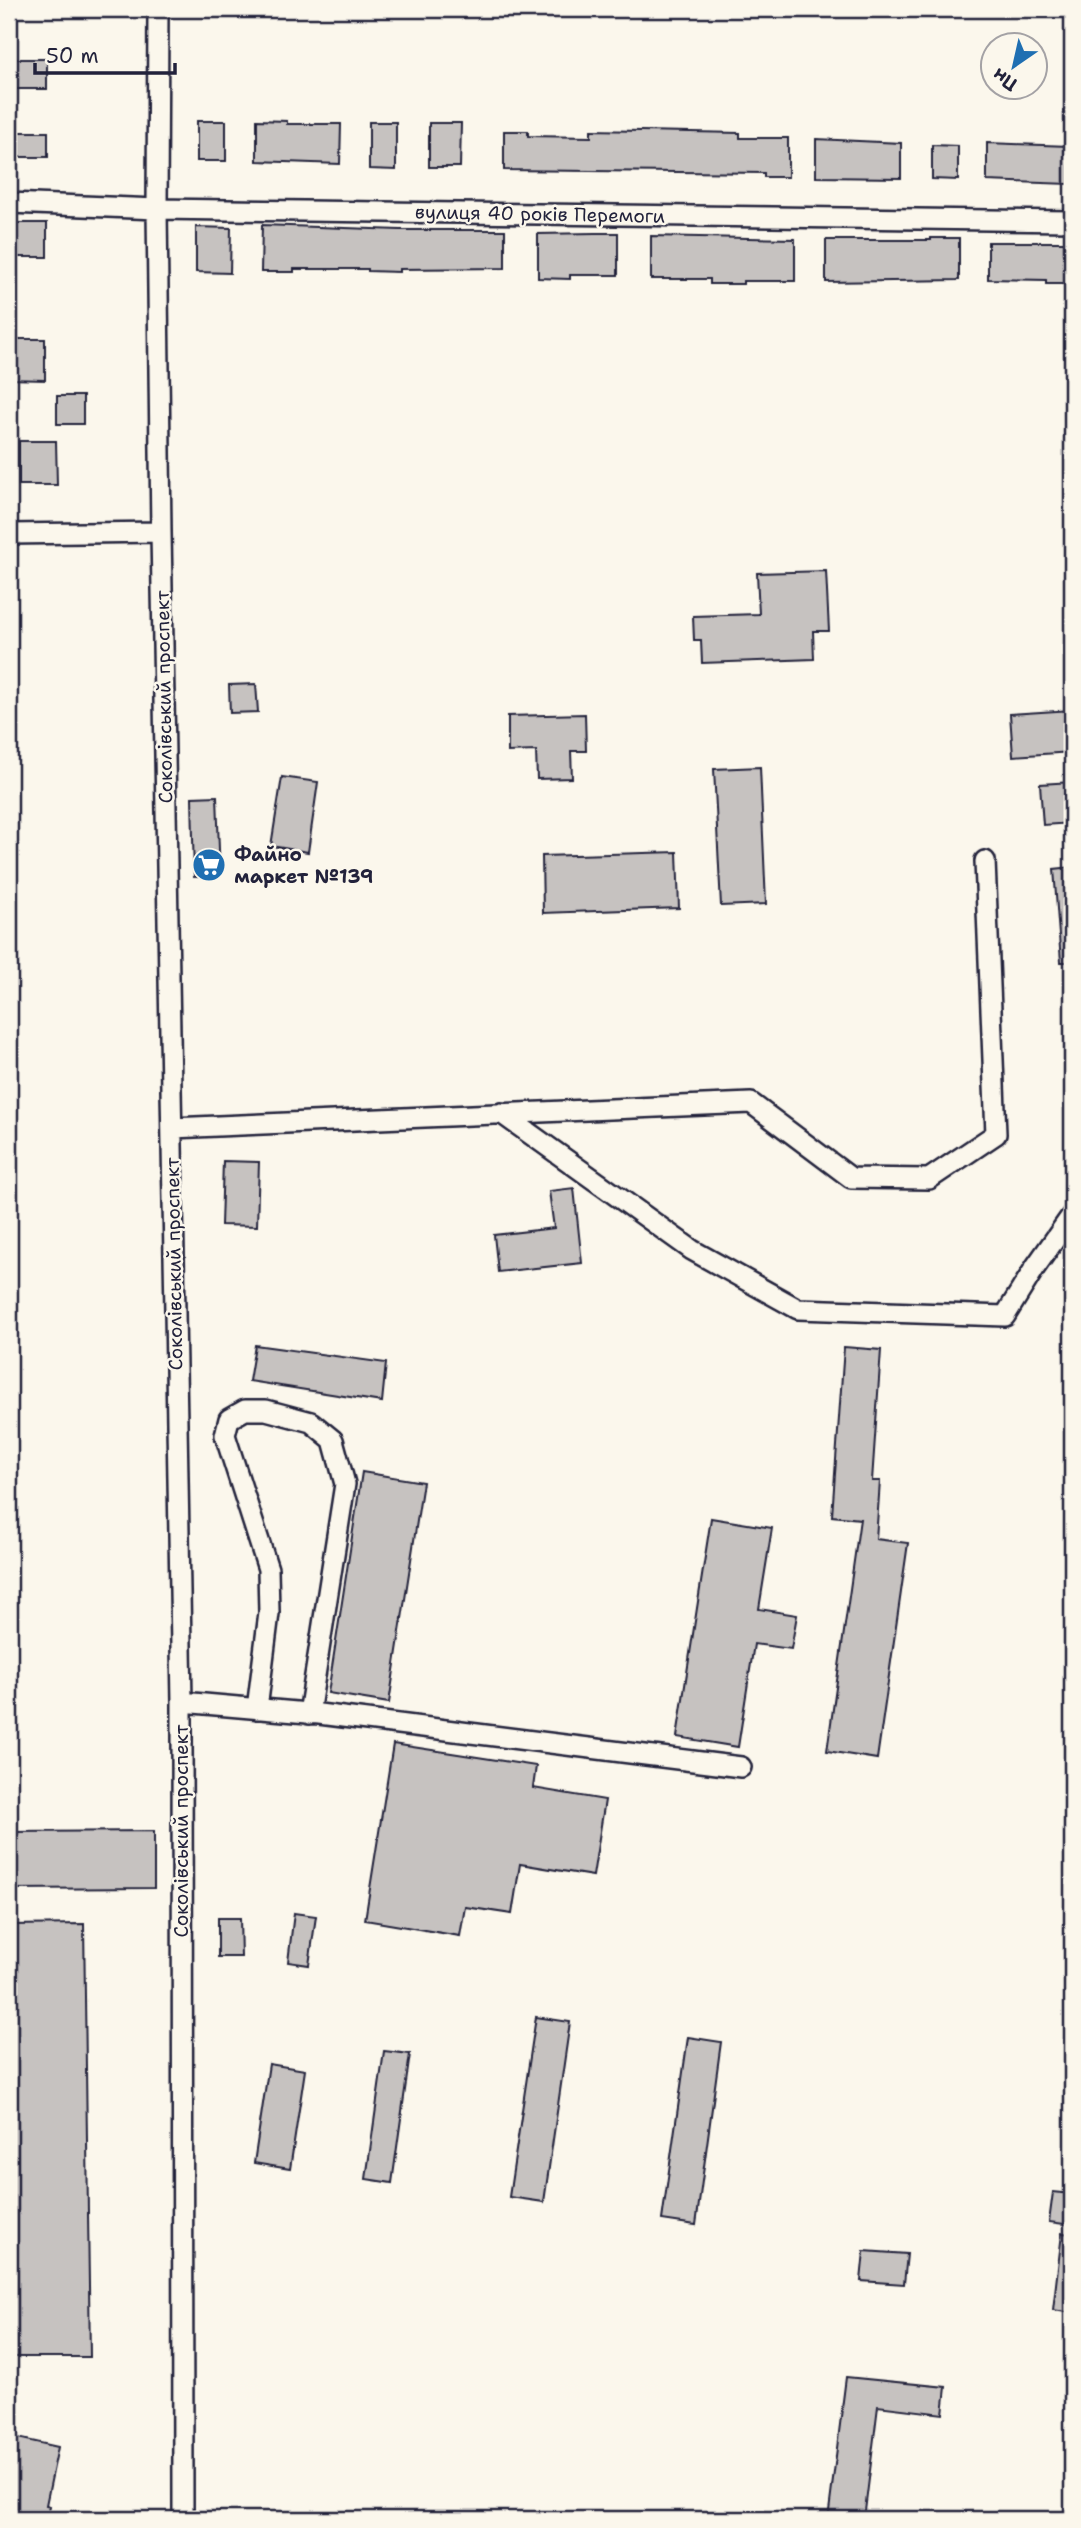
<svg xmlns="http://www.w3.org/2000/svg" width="1081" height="2528" font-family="'Shantell Sans',sans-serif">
<rect width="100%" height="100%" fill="#fbf7ec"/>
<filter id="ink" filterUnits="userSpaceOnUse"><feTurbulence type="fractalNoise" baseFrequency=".0143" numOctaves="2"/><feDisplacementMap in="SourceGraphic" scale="14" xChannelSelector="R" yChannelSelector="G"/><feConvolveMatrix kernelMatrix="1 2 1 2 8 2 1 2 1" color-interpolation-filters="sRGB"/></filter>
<g filter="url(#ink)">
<path fill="#c6c2c0" stroke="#22223b" stroke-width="2" d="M9,59H47V89H9Z
M257,120L287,121V124H341L340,164L257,161Z
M197,121H226V161H197Z
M369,122H396V170L369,169Z
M429,123H461L460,167H429Z
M591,130L740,133V138H788V177H764V173L504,170V131H528V136L591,137Z
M10,132H48V157H10Z
M816,139L901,143V178L816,177Z
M987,143L1069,146V184L987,181Z
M932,145L958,146V180L932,179Z
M9,223H47V257H9Z
M262,225L400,230H505V268L399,269V272L368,271V269H294V272H261Z
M196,227L231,228L230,273L196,272Z
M595,233H618V275H570V279L538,278V234Z
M651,236L795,239V281H743V284H710V279H651Z
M931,238H959V280L826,282V240H931Z
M988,242H1072V284H1046V280L988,279Z
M9,339H45V380L9,379Z
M57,396H83V424H57Z
M19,441H56L57,485H19Z
M826,571L829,631H813L814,659L702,663L701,640H694L693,616L759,614L757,573Z
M256,684L258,712L230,713L229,685Z
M1072,710V752L1013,756L1010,714Z
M585,714L586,751H571L572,778L537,779L536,751L508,752V716Z
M760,767L766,904L721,906L714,769Z
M282,777L318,782L308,852L271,846Z
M1072,782V823L1043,825L1040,784Z
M217,796L220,876L194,877L192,797Z
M677,852L679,908L543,913L542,856Z
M1072,867V962H1061L1054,869Z
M223,1161L259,1162L257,1226L221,1225Z
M574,1188L582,1263L498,1272L494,1235L554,1228L549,1191Z
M255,1345L386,1363L382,1402L249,1381Z
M844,1347L881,1350L872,1481H880L876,1539L908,1543L877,1759L827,1751L860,1519L832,1516Z
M362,1472L423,1482L389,1703L328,1693Z
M711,1518L772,1528L759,1609L797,1615L791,1649L754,1644L738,1747L677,1737Z
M393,1744L536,1766L533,1788L605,1800L593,1876L520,1864L512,1914L465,1907L460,1936L365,1920Z
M154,1831V1888L9,1889V1832Z
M294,1913L316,1916L309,1965L288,1962Z
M218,1918H240L241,1957H218Z
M84,1924L90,2357H9V1925Z
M536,2017L570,2022L544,2202L509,2197Z
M688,2037L721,2042L696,2225L662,2220Z
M384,2051L410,2054L392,2183L366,2179Z
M269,2064L305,2070L290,2169L254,2163Z
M1053,2192L1072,2194V2225L1049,2222Z
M1062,2233L1072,2234V2313L1053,2310Z
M864,2251L907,2254L904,2284L861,2281Z
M846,2377L946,2387L943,2414L878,2406L864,2519H828Z
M9,2436L58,2447L46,2505L50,2506L48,2519H9Z"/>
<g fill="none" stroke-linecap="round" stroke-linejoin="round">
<defs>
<path id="minor" d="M158,9L157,209L161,532L182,1702L183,2519
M9,203L157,209L1072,221
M9,534L161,532
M501,1113L692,1250L798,1309L1005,1316L1036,1266L1072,1215
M172,1128L751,1103L851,1178L929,1179L996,1134L985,861
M182,1702L319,1714L741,1767
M257,1709L269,1613L268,1569L225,1435L229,1419L245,1410H266L311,1422L333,1440L345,1484L309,1714"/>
</defs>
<use href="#minor" stroke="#22223b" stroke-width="24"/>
<use href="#minor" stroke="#fbf7ec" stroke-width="19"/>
</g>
</g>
<defs>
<symbol id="supermarket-disc" viewBox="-11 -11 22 22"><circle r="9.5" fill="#1f6fb2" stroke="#fbf7ec"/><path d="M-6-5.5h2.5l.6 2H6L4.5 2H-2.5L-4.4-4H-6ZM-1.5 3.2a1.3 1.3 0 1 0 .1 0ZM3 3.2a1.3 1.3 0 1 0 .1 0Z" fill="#fff"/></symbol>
</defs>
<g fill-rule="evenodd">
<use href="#supermarket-disc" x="190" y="846" width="38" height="38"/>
</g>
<g text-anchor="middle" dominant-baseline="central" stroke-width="5" stroke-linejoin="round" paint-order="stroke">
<g font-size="19" fill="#22223b" stroke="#fbf7ec">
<text transform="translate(540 214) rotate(1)">вулиця 40 років Перемоги</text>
<text transform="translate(164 697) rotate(-91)">Соколівський проспект</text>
<text transform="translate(174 1264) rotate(-91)">Соколівський проспект</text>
<text transform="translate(181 1831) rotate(-90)">Соколівський проспект</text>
</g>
<g font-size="19" font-weight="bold" fill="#22223b" stroke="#fbf7ec" text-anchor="start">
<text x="234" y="854">Файно<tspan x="234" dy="22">маркет №139</tspan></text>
</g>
</g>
<rect width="1081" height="2528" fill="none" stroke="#fbf7ec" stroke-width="35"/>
<rect x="18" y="18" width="1046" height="2493" fill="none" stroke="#22223b" stroke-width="2.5" filter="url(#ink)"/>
<g transform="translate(1014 66) rotate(214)"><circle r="33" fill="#fbf7ec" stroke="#a4a2a5" stroke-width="2"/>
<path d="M0-5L12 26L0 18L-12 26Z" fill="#1f6fb2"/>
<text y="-10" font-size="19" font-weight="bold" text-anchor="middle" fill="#22223b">Пн</text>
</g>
<path d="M35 63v10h140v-10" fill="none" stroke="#22223b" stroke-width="3.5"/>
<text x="46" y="63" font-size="21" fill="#22223b" stroke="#fbf7ec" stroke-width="5" paint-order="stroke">50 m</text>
</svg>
